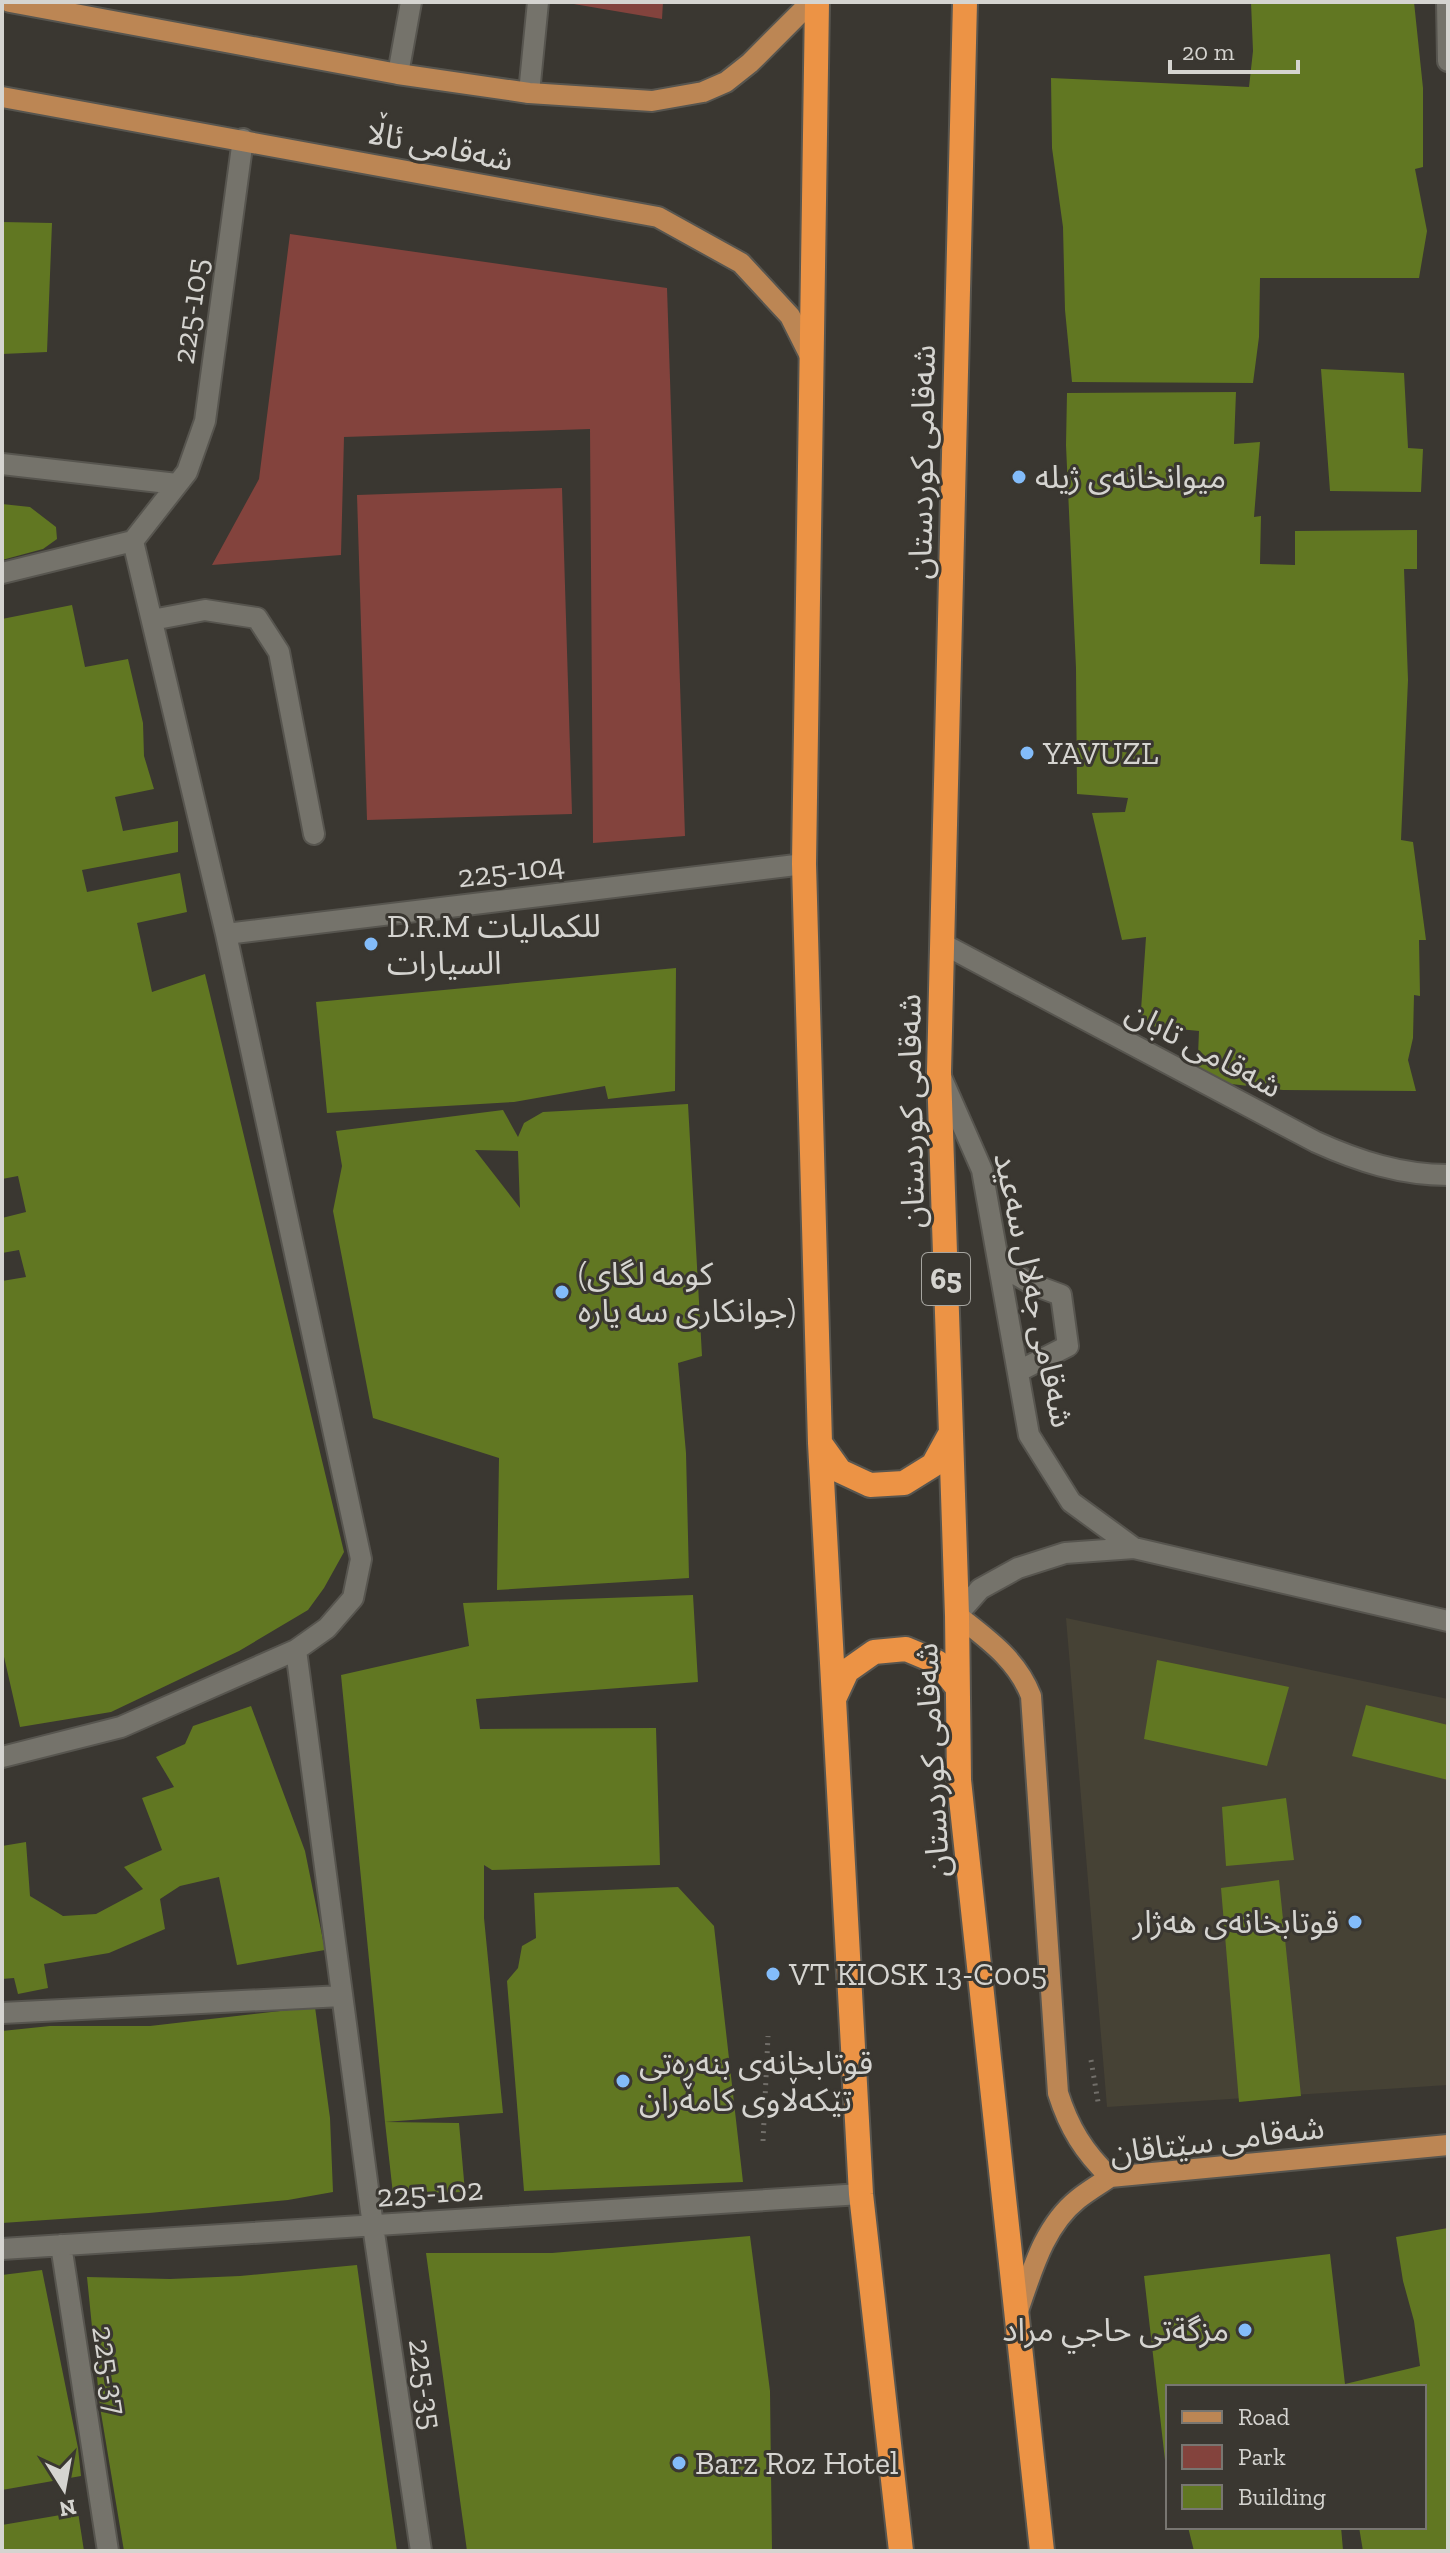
<svg xmlns="http://www.w3.org/2000/svg" width="1450" height="2553" font-family="'Zilla Slab','Noto Sans Arabic',serif">
<rect width="100%" height="100%" fill="#3a3731"/>
<path fill="#464235" d="M1066,1618L1448,1699V2085L1107,2107Z"/>
<path fill="#83433d" d="M562,2H663L662,19Z
M290,234L667,288L685,836L593,843L590,429L344,437L341,555L212,565L259,479Z
M562,488L572,814L367,820L357,495Z"/>
<path fill="#617722" fill-rule="evenodd" d="M1251,2H1414L1423,88V167L1415,169L1427,231L1419,278H1260L1259,337L1253,383L1072,382L1065,310L1063,227L1052,148L1051,78L1249,87L1253,51Z
M2,222L52,223L47,352L2,354Z
M1321,369L1404,373L1408,448L1423,449L1421,492L1330,491Z
M1236,392L1234,444L1260,442L1254,517L1261,516L1260,564L1295,565V531L1417,530V569H1404L1408,680L1401,840L1413,842L1426,940H1419L1420,996L1414,995L1413,1038L1408,1060L1416,1091L1283,1090L1197,1080L1199,1031L1140,1025L1146,937L1122,940L1092,813L1125,812L1128,798L1077,794L1076,668L1066,445L1067,393Z
M2,504L30,507L56,527L57,539L43,549L2,560Z
M72,605L85,667L128,659L143,723L144,756L154,789L115,797L123,831L178,821V852L82,870L87,892L180,873L187,912L137,923L152,992L205,974L344,1552L324,1588L308,1610L239,1651L111,1712L20,1727L2,1648V1281L26,1277L19,1250L2,1253V1218L26,1212L18,1176L2,1179V619Z
M676,968L675,1091L608,1099L605,1086L514,1102L327,1113L316,1002Z
M688,1104L702,1356L678,1363L686,1453L689,1578L497,1590L499,1458L373,1418L333,1211L342,1166L336,1131L503,1110L518,1137L524,1123L543,1112ZM475,1150L518,1151L520,1208Z
M693,1595L698,1682L476,1699L480,1729L656,1728L660,1865L492,1870L484,1865V1918L503,2113L385,2122L459,2123L465,2192L393,2194L385,2122L341,1675L469,1646L463,1603Z
M1157,1660L1289,1687L1267,1766L1144,1739Z
M1366,1705L1448,1725V1780L1352,1756Z
M251,1706L305,1851L325,1950L237,1965L219,1877L180,1886L160,1899L165,1929L109,1953L44,1964L48,1988L18,1994L14,1978L2,1979V1846L26,1842L30,1896L63,1916L96,1914L143,1889L124,1867L162,1850L142,1798L174,1787L156,1757L185,1744L193,1726Z
M1286,1798L1294,1860L1226,1866L1222,1807Z
M1279,1880L1301,2096L1239,2102L1221,1888Z
M678,1887L714,1926L743,2182L524,2191L507,1981L518,1968L522,1946L536,1938L534,1893Z
M315,2007L330,2118L333,2192L288,2200L149,2213L2,2223V2031L50,2026H150Z
M1448,2228V2551H1363L1359,2527H1424V2387H1168V2459L1165,2460L1144,2276L1330,2254L1345,2384L1420,2366L1414,2321L1403,2281L1396,2237Z
M750,2236L770,2391L772,2551H467L426,2253H552Z
M357,2265L397,2551H124L100,2407L87,2277L170,2279L240,2276Z
M42,2270L78,2448L81,2476L2,2490V2275Z
M78,2512L84,2551H2V2525Z
M1188,2527H1341L1343,2550L1194,2551Z"/>
<g fill="none" stroke-linecap="round" stroke-linejoin="round">
<defs>
<path id="minor" d="M1447,2L1448,61
M398,74L411,2
M529,93L538,2
M2,464L177,484
M2,573L133,541
M152,620L205,610L257,618L279,652L314,834
M226,934L804,864
M943,944L1316,1142C1358,1161 1401,1175 1448,1175
M942,1079L982,1170L1029,1435L1071,1502L1134,1548L1448,1621
M1001,1266L1034,1285L1061,1295L1068,1346L1019,1371
M957,1615L980,1589L1018,1568L1065,1553L1134,1548
M296,1650L373,2226L421,2551
M2,1757L121,1727L296,1650L327,1628L353,1598L361,1559L226,934L133,541L187,472L205,421L243,139
M2,2013L342,1996
M61,2245L108,2551
M2,2249L861,2194"/>
<path id="major" d="M10,2L398,74L529,93L652,101L703,92L726,82L750,63L811,2
M2,97L658,217L741,263L790,316L810,356
M957,1615C987,1639 1017,1659 1031,1696L1058,2093C1069,2128 1084,2152 1110,2177
M1018,2311C1032,2271 1044,2226 1078,2199C1088,2191 1100,2184 1110,2177L1448,2145"/>
<path id="highway" d="M817,2L804,864L820,1443L861,2194L901,2551
M965,2L939,1072L957,1615L959,1780L1042,2551
M820,1443L840,1471L870,1485L904,1483L933,1465L949,1436
M834,1699L847,1671L874,1652L906,1649L937,1662L957,1687"/>
</defs>
<use href="#minor" stroke="#57554f" stroke-width="24"/>
<use href="#major" stroke="#57554f" stroke-width="24"/>
<use href="#highway" stroke="#57554f" stroke-width="28"/>
<path stroke="#716e69" stroke-width="5" stroke-dasharray="2 6" stroke-linecap="butt" d="M1091,2060L1098,2102
M763,2141L768,2036"/>
<use href="#minor" stroke="#75736b" stroke-width="20"/>
<use href="#major" stroke="#bc8654" stroke-width="20"/>
<use href="#highway" stroke="#ec9345" stroke-width="24"/>
</g>
<g fill="#83bcfa" stroke="#3a3731" stroke-width="3">
<circle cx="1019" cy="477" r="8"/>
<circle cx="1027" cy="753" r="8"/>
<circle cx="371" cy="944" r="8"/>
<circle cx="562" cy="1292" r="8"/>
<circle cx="1355" cy="1922" r="8"/>
<circle cx="773" cy="1974" r="8"/>
<circle cx="623" cy="2081" r="8"/>
<circle cx="1245" cy="2330" r="8"/>
<circle cx="679" cy="2463" r="8"/>
</g>
<g text-anchor="middle" dominant-baseline="central" stroke-width="6" stroke-linejoin="round" paint-order="stroke">
<rect fill="#3a3731" stroke="#a6a5a0" stroke-width="2" x="922" y="1253" width="48" height="52" rx="6"/>
<g font-size="30" font-weight="bold" fill="#d5d4d0">
<text x="946" y="1279">65</text>
</g>
<g font-size="32" fill="#d5d4d0" stroke="#3a3731">
<text transform="translate(440 146) rotate(11)">شه‌قامی ئاڵا</text>
<text transform="translate(190 311) rotate(-82)">225-105</text>
<text transform="translate(922 462) rotate(-89)">شەقامی کوردستان</text>
<text transform="translate(511 870) rotate(-7)">225-104</text>
<text transform="translate(1204 1049) rotate(28)">شەقامی تابان</text>
<text transform="translate(911 1111) rotate(-91)">شەقامی کوردستان</text>
<text transform="translate(1034 1290) rotate(78)">شەقامی جەلال سەعید</text>
<text transform="translate(932 1760) rotate(-93)">شەقامی کوردستان</text>
<text transform="translate(1217 2140) rotate(-7)">شەقامی سێتاقان</text>
<text transform="translate(430 2192) rotate(-4)">225-102</text>
<text transform="translate(110 2370) rotate(81)">225-37</text>
<text transform="translate(426 2384) rotate(82)">225-35</text>
</g>
<g font-size="32" fill="#d5d4d0" stroke="#3a3731" text-anchor="start">
<text x="1035" y="477">میوانخانەی ژیلە</text>
<text x="1043" y="753">YAVUZL</text>
<text x="387" y="926">D.R.M للكماليات<tspan x="387" dy="37">السيارات</tspan></text>
<text x="578" y="1274">(كومه لگای<tspan x="578" dy="37">جوانکاری سه یاره)</tspan></text>
<text x="1339" y="1922" text-anchor="end">قوتابخانەی هەژار</text>
<text x="789" y="1974">VT KIOSK 13-C005</text>
<text x="639" y="2063">قوتابخانەی بنەڕەتی<tspan x="639" dy="37">تێکەڵاوی کامەران</tspan></text>
<text x="1229" y="2330" text-anchor="end">مزگةتی حاجي مراد</text>
<text x="695" y="2463">Barz Roz Hotel</text>
</g>
</g>
<rect width="1450" height="2553" fill="none" stroke="#d5d4d0" stroke-width="8"/>
<rect x="1166" y="2385" width="260" height="144" fill="#3a3731" stroke="#787671" stroke-width="2"/>
<rect x="1182" y="2411" width="40" height="12" fill="#bc8654" stroke="#787671" stroke-width="2"/>
<text x="1238" y="2425" font-size="24" fill="#d5d4d0">Road</text>
<rect x="1182" y="2445" width="40" height="24" fill="#83433d" stroke="#787671" stroke-width="2"/>
<text x="1238" y="2465" font-size="24" fill="#d5d4d0">Park</text>
<rect x="1182" y="2485" width="40" height="24" fill="#617722" stroke="#787671" stroke-width="2"/>
<text x="1238" y="2505" font-size="24" fill="#d5d4d0">Building</text>
<g transform="translate(64 2489) rotate(169)" stroke="#3a3731" stroke-width="6" paint-order="stroke">
<path d="M0-6L14 30L0 20L-14 30Z" fill="#d5d4d0"/>
<text y="-12" font-size="22" font-weight="bold" text-anchor="middle" fill="#d5d4d0">N</text>
</g>
<path d="M1170 60v12h128v-12" fill="none" stroke="#d5d4d0" stroke-width="4"/>
<text x="1182" y="60" font-size="24" fill="#d5d4d0" stroke="#3a3731" stroke-width="6" paint-order="stroke">20 m</text>
</svg>
